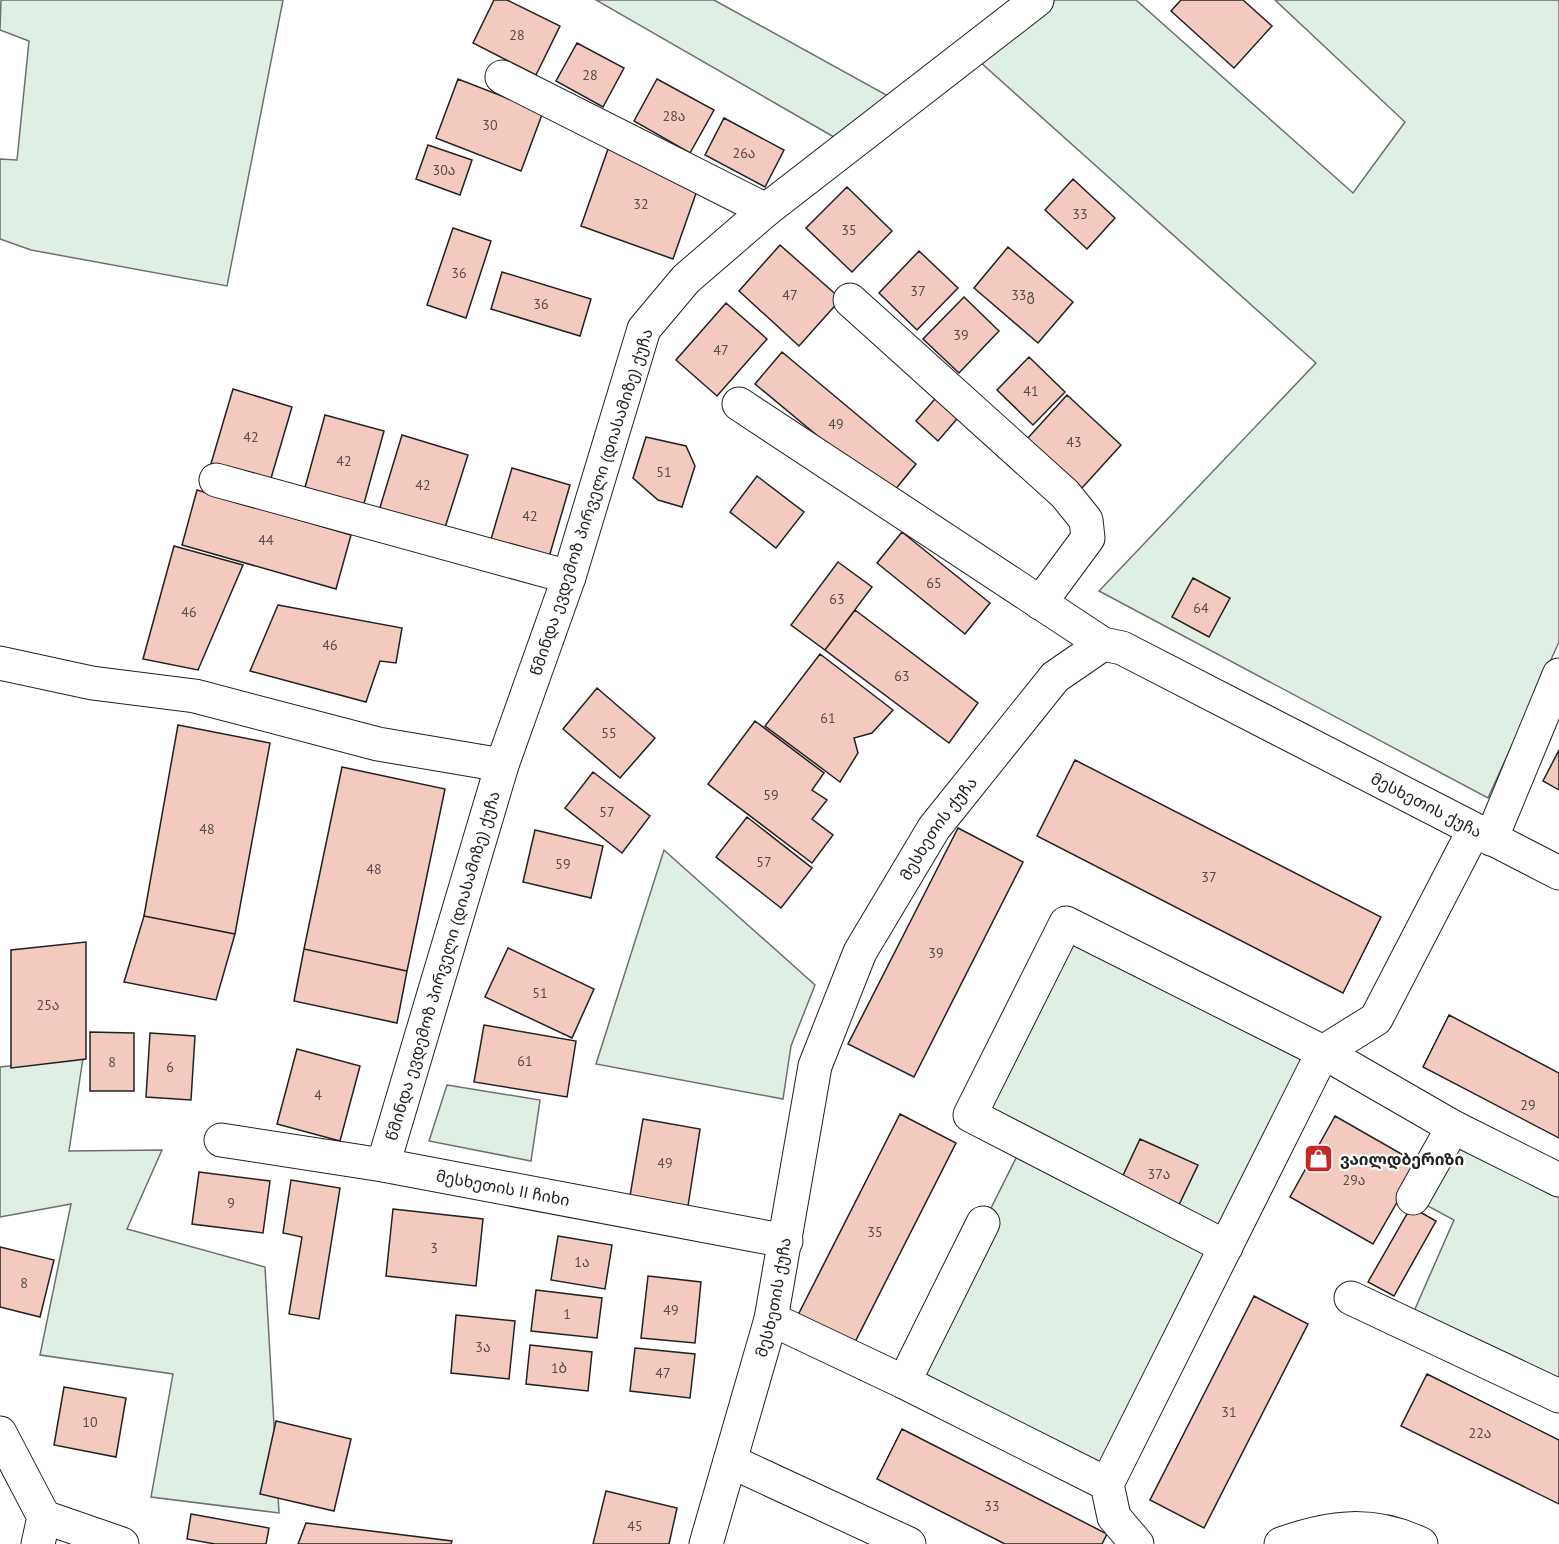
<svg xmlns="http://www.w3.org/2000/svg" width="1559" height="1544" font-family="'PT Sans','Noto Sans Georgian',sans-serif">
<rect width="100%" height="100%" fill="#fff"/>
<path fill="#e0efe3" stroke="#6f6f6f" stroke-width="1.5" d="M1,0H283L227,286L31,250L0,239V159L17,160L29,41L0,30Z
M596,0H714L890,97L834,137Z
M1055,0H1136L1353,193L1405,122L1275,0H1559V642L1488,798L1099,591L1316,363L979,61Z
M664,850L815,985L791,1046L783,1099L596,1064Z
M1066,923L1323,1052L1107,1484L904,1382L1024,1142L970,1115Z
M83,1058L69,1151L162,1150L127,1229L265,1267L279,1513L151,1497L173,1374L40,1355L71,1204L0,1217V1067Z
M447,1085L540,1100L531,1161L429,1141Z
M1453,1127L1559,1180V1396L1408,1325L1454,1220L1413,1198Z"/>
<path fill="#f3c9c0" stroke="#222" stroke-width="1.5" d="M494,0H507L560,26L536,75L473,43Z
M1181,0H1243L1272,26L1234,68L1171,11Z
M577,43L624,68L603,107L556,81Z
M458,79L543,112L521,171L436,138Z
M657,79L714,110L690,153L634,121Z
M724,118L784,150L765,187L705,155Z
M428,145L472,160L460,195L416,179Z
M608,149L700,182L673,259L581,226Z
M1073,179L1115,218L1087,249L1045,210Z
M847,187L892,231L852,272L806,228Z
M453,228L491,241L466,318L427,305Z
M780,245L841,299L799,346L739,291Z
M1008,247L1073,302L1038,343L974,288Z
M919,251L958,288L917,330L879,293Z
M502,272L591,299L580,336L491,309Z
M964,297L999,331L959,373L923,339Z
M726,303L767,339L717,396L676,360Z
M782,352L916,464L890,496L755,384Z
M1029,357L1065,392L1033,425L997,390Z
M233,389L292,407L269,485L210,467Z
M940,393L962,413L938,441L916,421Z
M1067,395L1121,445L1082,488L1027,439Z
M325,415L384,431L363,507L304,491Z
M402,435L468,455L443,534L378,514Z
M646,437L686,446L695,466L682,507L658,500L633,478Z
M512,468L570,485L547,564L489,546Z
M757,476L804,512L776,548L730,512Z
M197,490L351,535L336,589L182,545Z
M902,532L990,603L965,634L877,563Z
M174,546L243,565L198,670L143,659Z
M838,562L872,587L825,650L791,625Z
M1193,578L1230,598L1209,637L1172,617Z
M278,605L402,628L396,663L380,661L366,702L250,671Z
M855,610L978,703L949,743L825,650Z
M820,654L893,710L872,733L854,738L858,753L840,782L765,726Z
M597,688L655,738L620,778L563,729Z
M755,721L824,773L812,790L827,800L812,819L833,835L812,863L708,784Z
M178,725L270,743L235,934L144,916Z
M1559,750V790L1543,781Z
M1075,760L1381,917L1343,993L1037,836Z
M342,767L445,789L407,971L304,949Z
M593,772L650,816L622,853L565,808Z
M747,817L812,868L781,908L716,857Z
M958,828L1023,862L914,1077L848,1044Z
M535,830L603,846L591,898L523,882Z
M144,916L235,934L216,1000L124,982Z
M86,942V1059L11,1068V950Z
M508,948L594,989L572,1038L485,997Z
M304,949L407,971L397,1023L294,1001Z
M1449,1015L1559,1073V1138L1423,1067Z
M484,1025L576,1041L567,1097L474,1082Z
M90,1032L134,1033V1091H90Z
M150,1033L195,1036L191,1100L146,1097Z
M297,1049L360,1066L340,1141L277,1124Z
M900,1114L956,1143L851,1350L795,1321Z
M1335,1116L1419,1164L1373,1244L1290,1197Z
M643,1119L700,1129L688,1206L630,1196Z
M1140,1139L1198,1165L1177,1209L1120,1182Z
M199,1172L270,1181L263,1233L192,1224Z
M291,1180L340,1188L319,1319L289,1314L302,1237L283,1233Z
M1411,1207L1436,1221L1394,1296L1368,1282Z
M393,1209L483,1219L476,1286L386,1276Z
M558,1236L612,1245L605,1289L551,1280Z
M0,1247L54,1260L40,1317L0,1307Z
M648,1276L701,1282L695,1343L641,1338Z
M536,1290L602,1298L597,1338L531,1331Z
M1254,1296L1308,1324L1204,1528L1150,1500Z
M456,1315L515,1321L509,1379L451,1373Z
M530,1345L592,1352L588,1391L526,1384Z
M635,1348L695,1354L690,1398L630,1391Z
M1427,1374L1559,1440V1504L1401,1426Z
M64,1387L126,1398L116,1457L54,1445Z
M276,1421L351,1439L334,1511L260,1494Z
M902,1429L1107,1534L1102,1544H1005L877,1479Z
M606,1491L677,1508L669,1544H593Z
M191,1514L269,1528L266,1544H215L187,1539Z
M306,1523L452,1541L451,1544H298Z"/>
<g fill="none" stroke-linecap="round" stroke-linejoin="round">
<defs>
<g id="minor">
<path d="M502,77L766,210"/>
<path d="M850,300L1065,494L1086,520L1088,538L1040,603"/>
<path id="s1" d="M739,404L1103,644L1122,648L1559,873"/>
<path d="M216,480L569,577"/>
<path d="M0,663L92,683L195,696L378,744L502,765"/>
<path d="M1491,839L1559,675"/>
<path id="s2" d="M221,1140L383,1165L786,1241"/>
<path id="s3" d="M383,1165L502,765L569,577L644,329L686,279L766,210L1037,0"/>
<path d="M1413,1198L1453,1127"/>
<path d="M983,1223L904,1382L1107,1484"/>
<path d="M1226,1247L970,1115L1066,923L1323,1052L1453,1127L1559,1180"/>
<path d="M1351,1298L1559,1396"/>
<path d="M771,1319L904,1382"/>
<path d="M0,1433L44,1517L38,1544"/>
<path d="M730,1461L909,1544"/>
<path d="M44,1517L122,1544"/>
<path id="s4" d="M706,1544L771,1319L815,1066L860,952L934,828L1055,677L1103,644"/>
<path d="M1137,1544L1114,1517L1107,1484L1323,1052L1376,1019L1474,830"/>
<path d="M1281,1544C1330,1526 1373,1521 1421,1544"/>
</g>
</defs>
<use href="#minor" stroke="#222" stroke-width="35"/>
<use href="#minor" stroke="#fff" stroke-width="33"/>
</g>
<defs>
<symbol id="shop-square" viewBox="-11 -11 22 22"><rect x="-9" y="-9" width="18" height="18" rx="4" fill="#c62828" stroke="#fff"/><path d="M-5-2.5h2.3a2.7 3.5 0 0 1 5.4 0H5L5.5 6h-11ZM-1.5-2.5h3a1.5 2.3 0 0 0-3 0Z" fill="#fff"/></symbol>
</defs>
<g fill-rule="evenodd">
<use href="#shop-square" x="1302" y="1142" width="33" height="33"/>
</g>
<g text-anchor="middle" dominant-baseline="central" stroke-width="4.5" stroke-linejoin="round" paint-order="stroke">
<g font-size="14" fill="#564c4a">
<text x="517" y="35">28</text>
<text x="590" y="75">28</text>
<text x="674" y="116">28ა</text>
<text x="490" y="125">30</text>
<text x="744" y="153">26ა</text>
<text x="444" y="170">30ა</text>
<text x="641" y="204">32</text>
<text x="1080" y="214">33</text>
<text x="849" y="230">35</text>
<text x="459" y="273">36</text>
<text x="918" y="291">37</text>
<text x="790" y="295">47</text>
<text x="1023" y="295">33გ</text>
<text x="541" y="304">36</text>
<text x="961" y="335">39</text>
<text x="721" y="350">47</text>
<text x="1031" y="391">41</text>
<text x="836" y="424">49</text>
<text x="251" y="437">42</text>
<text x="1074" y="442">43</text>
<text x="344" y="461">42</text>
<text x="664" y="472">51</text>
<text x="423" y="485">42</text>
<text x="530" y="516">42</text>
<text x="266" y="540">44</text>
<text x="934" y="583">65</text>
<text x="837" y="599">63</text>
<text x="1201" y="608">64</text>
<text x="189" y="612">46</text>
<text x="330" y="645">46</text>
<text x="902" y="676">63</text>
<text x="828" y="718">61</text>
<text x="609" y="733">55</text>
<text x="771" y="795">59</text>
<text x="607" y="812">57</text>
<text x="207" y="829">48</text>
<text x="764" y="862">57</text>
<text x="563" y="864">59</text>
<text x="374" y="869">48</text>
<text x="1209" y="877">37</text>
<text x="936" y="953">39</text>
<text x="540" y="993">51</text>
<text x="48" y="1005">25ა</text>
<text x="525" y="1061">61</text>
<text x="112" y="1062">8</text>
<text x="170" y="1067">6</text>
<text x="318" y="1095">4</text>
<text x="1528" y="1105">29</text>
<text x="665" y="1163">49</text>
<text x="1159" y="1174">37ა</text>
<text x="1354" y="1180">29ა</text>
<text x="231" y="1203">9</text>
<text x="875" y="1232">35</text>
<text x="434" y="1248">3</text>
<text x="582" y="1262">1ა</text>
<text x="24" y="1283">8</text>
<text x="671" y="1310">49</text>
<text x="567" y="1314">1</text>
<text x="483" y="1347">3ა</text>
<text x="559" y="1368">1ბ</text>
<text x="663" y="1373">47</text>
<text x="1229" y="1412">31</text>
<text x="90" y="1422">10</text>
<text x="1480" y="1433">22ა</text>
<text x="992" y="1506">33</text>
<text x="635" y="1526">45</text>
</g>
<g font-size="16" fill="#222" stroke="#fff">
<text transform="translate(591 502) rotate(-72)">წმინდა ევდემოზ პირველი (დიასამიზე) ქუჩა</text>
<text stroke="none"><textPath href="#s1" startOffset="798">მესხეთის ქუჩა</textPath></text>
<text stroke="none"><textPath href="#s4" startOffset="760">მესხეთის ქუჩა</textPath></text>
<text stroke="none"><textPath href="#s3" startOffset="208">წმინდა ევდემოზ პირველი (დიასამიზე) ქუჩა</textPath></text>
<text stroke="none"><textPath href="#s2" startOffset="286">მესხეთის II ჩიხი</textPath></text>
<text stroke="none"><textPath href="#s4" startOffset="256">მესხეთის ქუჩა</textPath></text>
</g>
<g font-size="16" font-weight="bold" fill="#222" stroke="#fff" text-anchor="start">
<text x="1340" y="1159">ვაილდბერიზი</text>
</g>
</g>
</svg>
